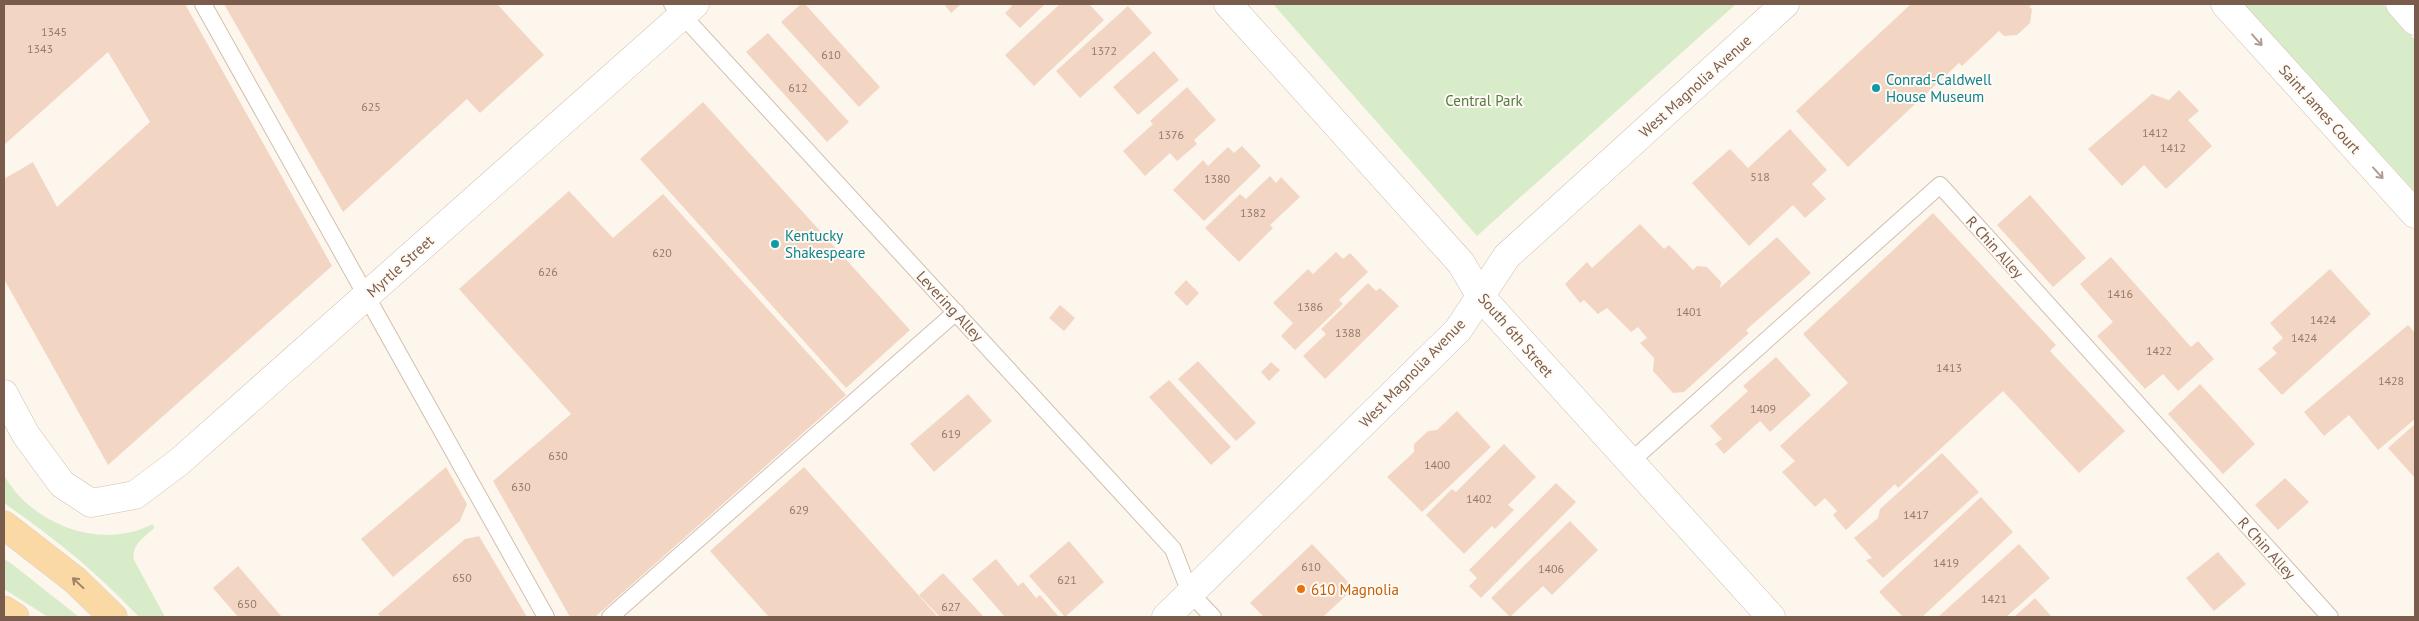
<svg xmlns="http://www.w3.org/2000/svg" width="2419" height="621" font-family="'PT Sans',sans-serif">
<rect width="100%" height="100%" fill="#fdf6ec"/>
<path fill="#d8ecc9" d="M1273,4H1736L1477,236Z
M2244,4H2383L2415,40V192Z
M4,475C27,517 83,544 131,532C138,531 146,527 153,524L154,528C144,538 131,545 134,560L165,617H139C99,574 52,536 4,503Z
M4,559L12,564L79,617H48L4,589Z"/>
<path fill="#f3d5c3" d="M4,4H185L332,266L108,465L4,279V179L33,162L57,207L150,122L108,52L4,145Z
M224,4H497L544,55L480,113L467,99L343,212Z
M801,4H805L880,87L859,107L781,22Z
M944,4H961L951,13Z
M1010,4H1045L1020,28L1005,13L1012,6Z
M1060,4H1089L1104,20L1034,86L1005,55Z
M1911,4H2033L2029,7L2032,9L2030,23L2017,35L2004,36L1999,31L1962,66L1959,63L1848,167L1796,111Z
M1128,6L1152,33L1080,98L1056,71Z
M768,33L849,122L827,142L746,52Z
M1154,51L1179,80L1138,115L1113,87Z
M1187,87L1216,120L1194,140L1197,144L1177,161L1170,153L1145,176L1123,151L1153,124L1150,121Z
M2179,90L2199,111L2188,120L2212,146L2166,189L2144,165L2122,186L2088,149L2152,94L2169,100Z
M703,102L910,330L846,388L640,159Z
M1790,129L1827,170L1812,184L1826,199L1805,218L1793,205L1749,246L1692,183L1730,149L1748,168Z
M1242,146L1261,166L1204,221L1173,190L1203,160L1208,166L1228,147L1234,153Z
M1270,176L1276,183L1281,177L1300,197L1270,225L1273,228L1239,262L1205,228L1240,194L1246,199Z
M569,191L613,238L663,194L846,395L595,617H570L493,481L571,414L459,289Z
M2030,195L2086,258L2053,287L1997,225Z
M1933,213L2056,345L2050,351L2125,431L2079,473L2003,391L1898,488L1895,484L1846,530L1833,515L1837,511L1825,498L1815,507L1782,472L1795,461L1780,446L1848,383L1803,334Z
M1640,224L1664,249L1669,245L1693,270L1697,266L1707,267L1721,282L1720,288L1777,237L1811,273L1746,330L1749,333L1684,392L1673,393L1653,371L1654,358L1640,343L1647,338L1638,327L1631,332L1607,308L1598,314L1584,300L1580,303L1565,284L1587,262L1592,268Z
M1336,252L1343,259L1350,253L1368,272L1339,300L1343,304L1295,350L1281,336L1293,323L1273,303L1308,269L1313,274Z
M2111,257L2191,347L2198,341L2214,359L2178,391L2163,374L2145,389L2097,336L2113,322L2080,284Z
M2330,269L2371,314L2282,395L2258,369L2277,353L2272,348L2283,338L2270,323Z
M1186,280L1199,293L1187,306L1174,293Z
M1368,283L1376,291L1380,288L1399,306L1325,379L1303,356L1326,334L1321,329Z
M1060,305L1075,318L1064,331L1049,318Z
M2408,325L2415,333V419L2378,450L2349,415L2324,436L2304,412Z
M1776,357L1811,395L1770,432L1760,421L1724,454L1715,444L1722,439L1710,426L1748,391L1743,386Z
M1198,361L1256,423L1236,441L1178,379Z
M1271,362L1280,370L1269,381L1261,372Z
M1169,380L1231,447L1211,465L1149,397Z
M2200,384L2255,444L2223,474L2168,414Z
M968,394L992,421L934,472L910,444Z
M1457,411L1491,447L1422,512L1387,477L1414,452V444L1428,431L1437,430Z
M2415,424V478L2388,448Z
M1504,444L1536,477L1508,505L1514,510L1495,529L1492,526L1464,554L1426,515L1452,489L1456,492Z
M1942,453L1979,492L1883,578L1866,560L1872,558L1854,538L1878,518L1880,509Z
M446,467L467,504L460,521L393,577L361,539Z
M804,467L938,617H769L710,551Z
M2285,478L2309,502L2278,530L2255,505Z
M1556,483L1576,502L1481,598L1469,586L1477,578L1469,570Z
M1981,497L2013,532L1922,617H1903L1879,592Z
M1570,521L1598,550L1552,595L1543,586L1510,617L1491,598Z
M479,536L527,617H381L378,614L465,539Z
M1069,541L1104,582L1065,617L1029,576Z
M1312,544L1354,588L1323,617H1264L1250,603Z
M2019,544L2050,578L2006,617H1938Z
M2218,552L2246,584L2214,611L2186,578Z
M996,559L1018,586L1023,582L1036,598L1040,595L1059,617H1005L972,579Z
M238,566L282,617H238L213,588Z
M943,573L984,617H940L919,595Z
M2035,598L2052,617H2014Z"/>
<g fill="none" stroke-linecap="round" stroke-linejoin="round">
<defs>
<path id="service" d="M203,4L546,617
M672,4L1173,549L1190,593L1213,617
M1630,462L1940,185L2330,617
M610,617L956,312"/>
<path id="minor" d="M1228,4L1461,263L1481,297L1771,617
M2225,4L2415,214
M2400,4L2415,21
M4,394L26,435L62,484L91,503L135,495L179,462L695,4"/>
<path id="tertiary" d="M1166,617L1458,330L1507,256L1785,4"/>
<path id="primary" d="M4,525L75,580L113,617
M4,610L15,617"/>
</defs>
<use href="#service" stroke="#d1beb0" stroke-width="18"/>
<use href="#minor" stroke="#d1beb0" stroke-width="29"/>
<use href="#tertiary" stroke="#d1beb0" stroke-width="29"/>
<use href="#primary" stroke="#dad1cd" stroke-width="29"/>
<use href="#service" stroke="#fff" stroke-width="16"/>
<use href="#minor" stroke="#fff" stroke-width="28"/>
<use href="#tertiary" stroke="#fff" stroke-width="28"/>
<use href="#primary" stroke="#fbd9a5" stroke-width="28"/>
</g>
<defs><path id="oneway-shaft" d="M-6 0H5M1.5-3L5.5 0L1.5 3" fill="none" stroke-width="1.6" stroke-linecap="round" stroke-linejoin="round" transform="scale(1.25)"/></defs>
<g stroke="#af9d94">
<use href="#oneway-shaft" transform="translate(2257 40) rotate(48)"/>
<use href="#oneway-shaft" transform="translate(2378 173) rotate(48)"/>
</g>
<use stroke="#a18267" href="#oneway-shaft" transform="translate(78 583) rotate(-137)"/>
<g fill="#0f9aa8" stroke="#fffaf3" stroke-width="2">
<circle cx="1876" cy="88" r="5"/>
<circle cx="775" cy="244" r="5"/>
</g>
<circle fill="#e8710a" stroke="#fffaf3" stroke-width="2" cx="1301" cy="589" r="5"/>
<g text-anchor="middle" dominant-baseline="central" stroke-width="4" stroke-linejoin="round" paint-order="stroke">
<g font-size="12" fill="#987a6a">
<text x="54" y="31">1345</text>
<text x="40" y="48">1343</text>
<text x="1104" y="50">1372</text>
<text x="831" y="54">610</text>
<text x="798" y="87">612</text>
<text x="371" y="106">625</text>
<text x="2155" y="132">1412</text>
<text x="1171" y="134">1376</text>
<text x="2173" y="147">1412</text>
<text x="1760" y="176">518</text>
<text x="1217" y="178">1380</text>
<text x="1253" y="212">1382</text>
<text x="662" y="252">620</text>
<text x="548" y="271">626</text>
<text x="2120" y="293">1416</text>
<text x="1310" y="306">1386</text>
<text x="1689" y="311">1401</text>
<text x="2323" y="319">1424</text>
<text x="1348" y="332">1388</text>
<text x="2304" y="337">1424</text>
<text x="2159" y="350">1422</text>
<text x="1949" y="367">1413</text>
<text x="2391" y="380">1428</text>
<text x="1763" y="408">1409</text>
<text x="951" y="433">619</text>
<text x="558" y="455">630</text>
<text x="1437" y="464">1400</text>
<text x="521" y="486">630</text>
<text x="1479" y="498">1402</text>
<text x="799" y="509">629</text>
<text x="1916" y="514">1417</text>
<text x="1946" y="562">1419</text>
<text x="1311" y="566">610</text>
<text x="1551" y="568">1406</text>
<text x="462" y="577">650</text>
<text x="1067" y="579">621</text>
<text x="1994" y="598">1421</text>
<text x="247" y="603">650</text>
<text x="951" y="606">627</text>
</g>
<g font-size="15" fill="#0d838f" stroke="#fffaf3" text-anchor="start">
<text x="1886" y="79">Conrad-Caldwell<tspan x="1886" dy="17">House Museum</tspan></text>
<text x="785" y="235">Kentucky<tspan x="785" dy="17">Shakespeare</tspan></text>
</g>
<g font-size="15" fill="#7a5c4d" stroke="#fffaf3">
<text transform="translate(1695 86) rotate(-42)">West Magnolia Avenue</text>
<text transform="translate(2320 109) rotate(48)">Saint James Court</text>
<text transform="translate(1995 247) rotate(48)">R Chin Alley</text>
<text transform="translate(400 266) rotate(-42)">Myrtle Street</text>
<text transform="translate(950 306) rotate(47)">Levering Alley</text>
<text transform="translate(1516 335) rotate(49)">South 6th Street</text>
<text transform="translate(1412 373) rotate(-46)">West Magnolia Avenue</text>
<text transform="translate(2267 548) rotate(48)">R Chin Alley</text>
</g>
<g font-size="15" fill="#537a41" stroke="#fffaf3">
<text x="1484" y="100">Central Park</text>
</g>
<g font-size="15" fill="#c56008" stroke="#fffaf3" text-anchor="start">
<text x="1311" y="589">610 Magnolia</text>
</g>
</g>
<rect width="2419" height="621" fill="none" stroke="#7a5c4d" stroke-width="10"/>
</svg>
